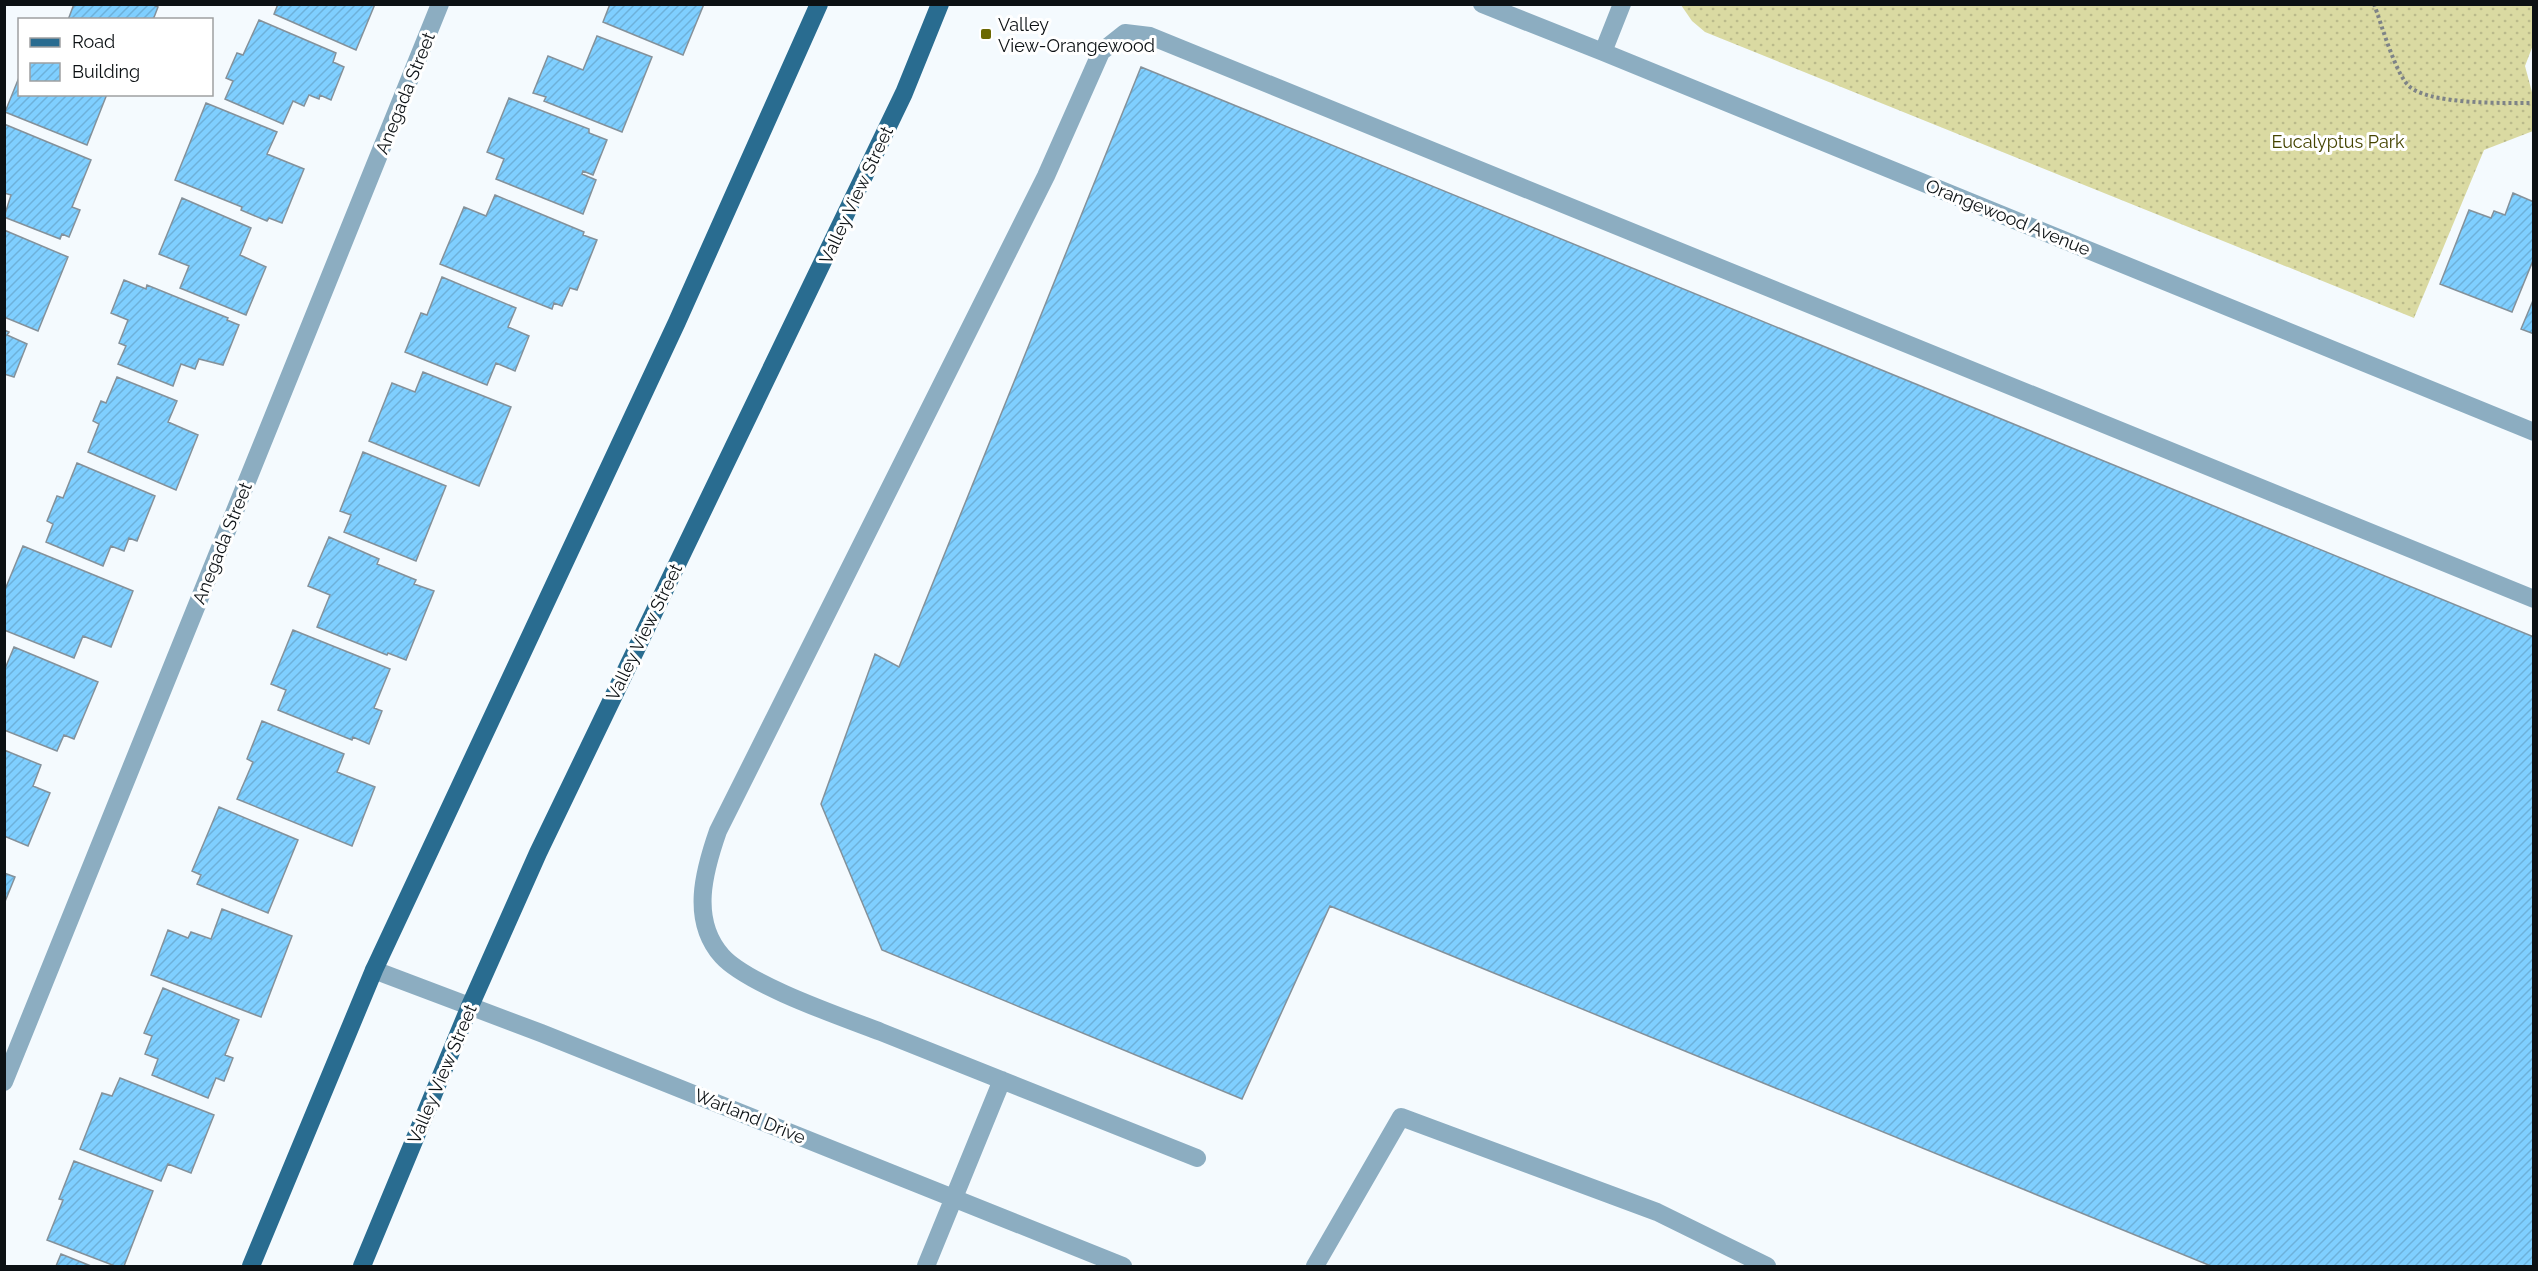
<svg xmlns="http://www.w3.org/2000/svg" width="2538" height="1271" font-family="Raleway,sans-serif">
<defs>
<pattern id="grass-dots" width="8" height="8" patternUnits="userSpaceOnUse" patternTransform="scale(1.5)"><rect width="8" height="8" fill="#dadaa2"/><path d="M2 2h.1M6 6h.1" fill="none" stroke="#baba8b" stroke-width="1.8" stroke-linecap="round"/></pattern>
<pattern id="building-hatch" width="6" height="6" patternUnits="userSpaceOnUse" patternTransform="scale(1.5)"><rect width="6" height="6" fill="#7fcfff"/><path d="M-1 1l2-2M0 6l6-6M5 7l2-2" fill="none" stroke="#6db1da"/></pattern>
</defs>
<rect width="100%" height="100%" fill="#f4fafe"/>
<path fill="url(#grass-dots)" d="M1681,5H2533V45L2525,66L2533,96V131L2484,150L2414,318L1705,32L1692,21Z"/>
<path fill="url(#building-hatch)" stroke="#84919a" stroke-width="1.5" d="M74,4H151L158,7L153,20H68Z
M278,4H375L356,50L274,14Z
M610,4H704L683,55L603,22Z
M259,20L336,53L333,62L344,67L331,100L320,95L319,99L309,95L304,106L293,101L283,124L225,99L233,81L226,78L237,53L243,55Z
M597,36L652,57L622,132L544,101L546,97L533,93L548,56L583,70Z
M1141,67L2534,637V1266H2211L1330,906L1242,1099L882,950L821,804L875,654L899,667Z
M20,75V94H107L87,145L5,112Z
M509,98L589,129V133L607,140L593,175L583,171L582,174L596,180L583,214L496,179L504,159L487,152Z
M206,103L277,132L267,154L304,169L282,223L269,218L267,221L241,210L242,207L175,180Z
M4,124L91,160L72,207L80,210L69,237L62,234L60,239L4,217L11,195L4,193Z
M2513,193L2534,202V258L2512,312L2440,284L2469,210L2491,218L2494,211L2505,215Z
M495,195L584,232L583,235L597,240L577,290L570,288L562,306L554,303L552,309L440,264L464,207L486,216Z
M182,198L251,228L240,255L266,267L246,315L180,288L189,266L159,254Z
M4,230L68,257L38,331L4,317Z
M442,277L516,308L508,327L529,336L515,371L496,363L487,385L405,352L421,313L427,315Z
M124,280L146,289L147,285L228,318L227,320L239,325L223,365L199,359L195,369L181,364L173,386L118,364L126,346L119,343L128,320L111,313Z
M2534,298V334L2521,329Z
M4,330L9,332L7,335L27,344L14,377L4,374Z
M423,372L511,407L479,486L369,441L392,383L415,392Z
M117,377L177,401L168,422L198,435L176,490L88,452L99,424L93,421L101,401L106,403Z
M363,452L446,486L416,561L344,532L351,515L340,511Z
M77,463L155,496L137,541L129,538L124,551L111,546L103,566L46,542L53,524L47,521L57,496L63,498Z
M329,537L379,559L377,564L416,580L414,584L434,591L406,660L388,653L387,655L317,627L330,595L308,586Z
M23,546L133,591L111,647L83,636L74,658L4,630V592Z
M293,630L390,669L374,708L382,711L369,744L353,737L352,740L278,710L286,690L271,684Z
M14,647L98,682L74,739L64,735L57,751L4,730V671Z
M262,721L344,754L337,772L375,787L352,846L237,799L253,762L247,759Z
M4,750L41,765L33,786L50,793L28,846L4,836Z
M219,807L298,840L268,913L197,884L201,875L192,871Z
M4,873L15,877L4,904Z
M222,909L292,936L261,1017L151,975L168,930L188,938L191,932L211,939Z
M163,988L239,1020L225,1055L233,1058L224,1081L216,1078L208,1098L152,1075L158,1059L145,1054L152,1036L144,1033Z
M120,1078L214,1115L191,1173L168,1164L161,1181L80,1149L102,1093L112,1096Z
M74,1161L153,1191L124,1266H115L47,1240L63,1200L59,1199Z
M61,1254L91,1266H56Z"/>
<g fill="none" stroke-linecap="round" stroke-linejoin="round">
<path stroke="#7e8387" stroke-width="4" stroke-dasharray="3 3" stroke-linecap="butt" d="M2374,4C2381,23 2395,72 2408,85C2426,105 2506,103 2534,103"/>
<path stroke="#8cadc1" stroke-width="18" d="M1482,4L1603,52L2534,432
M1603,52L1622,4
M374,970L541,1033L1123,1266
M4,1082L440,4
M1197,1158C1092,1116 986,1074 881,1032C842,1017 748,985 722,956C690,920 704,871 718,831L1046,176L1101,52L1125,33L1150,36L2534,599
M926,1266L1002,1080
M1315,1266L1401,1117L1657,1212L1767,1266"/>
<path stroke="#296c90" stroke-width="18" d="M251,1266L374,970L677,322L819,4
M362,1266L470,1006L538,853L904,93L940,4"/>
</g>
<rect fill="#6a6802" stroke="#fff" stroke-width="2" x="980" y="28" width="12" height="12" rx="3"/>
<g text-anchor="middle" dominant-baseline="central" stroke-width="6" stroke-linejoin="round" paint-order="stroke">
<g font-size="18" fill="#0c1114" stroke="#fff" text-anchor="start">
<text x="998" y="24">Valley<tspan x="998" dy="21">View-Orangewood</tspan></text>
</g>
<g font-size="18" fill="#0c1114" stroke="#fff">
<text transform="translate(405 93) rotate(-68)">Anegada Street</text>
<text transform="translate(856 195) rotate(-65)">Valley View Street</text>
<text transform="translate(2008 217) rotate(22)">Orangewood Avenue</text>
<text transform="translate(222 543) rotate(-68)">Anegada Street</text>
<text transform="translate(644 632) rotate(-64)">Valley View Street</text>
<text transform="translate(442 1074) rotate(-67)">Valley View Street</text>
<text transform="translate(750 1116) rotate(22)">Warland Drive</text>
</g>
<g font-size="18" fill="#444300" stroke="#fff">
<text x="2338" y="141">Eucalyptus Park</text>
</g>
</g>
<rect width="2538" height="1271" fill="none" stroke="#0c1114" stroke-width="12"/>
<rect x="18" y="18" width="195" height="78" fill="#ffffff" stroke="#9ea0a1" stroke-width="1.5"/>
<rect x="30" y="38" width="30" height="9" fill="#296c90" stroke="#9ea0a1" stroke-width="1.5"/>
<text x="72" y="48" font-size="18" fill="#0c1114">Road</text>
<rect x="30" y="63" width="30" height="18" fill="url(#building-hatch)" stroke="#9ea0a1" stroke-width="1.5"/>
<text x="72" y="78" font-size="18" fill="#0c1114">Building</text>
</svg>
